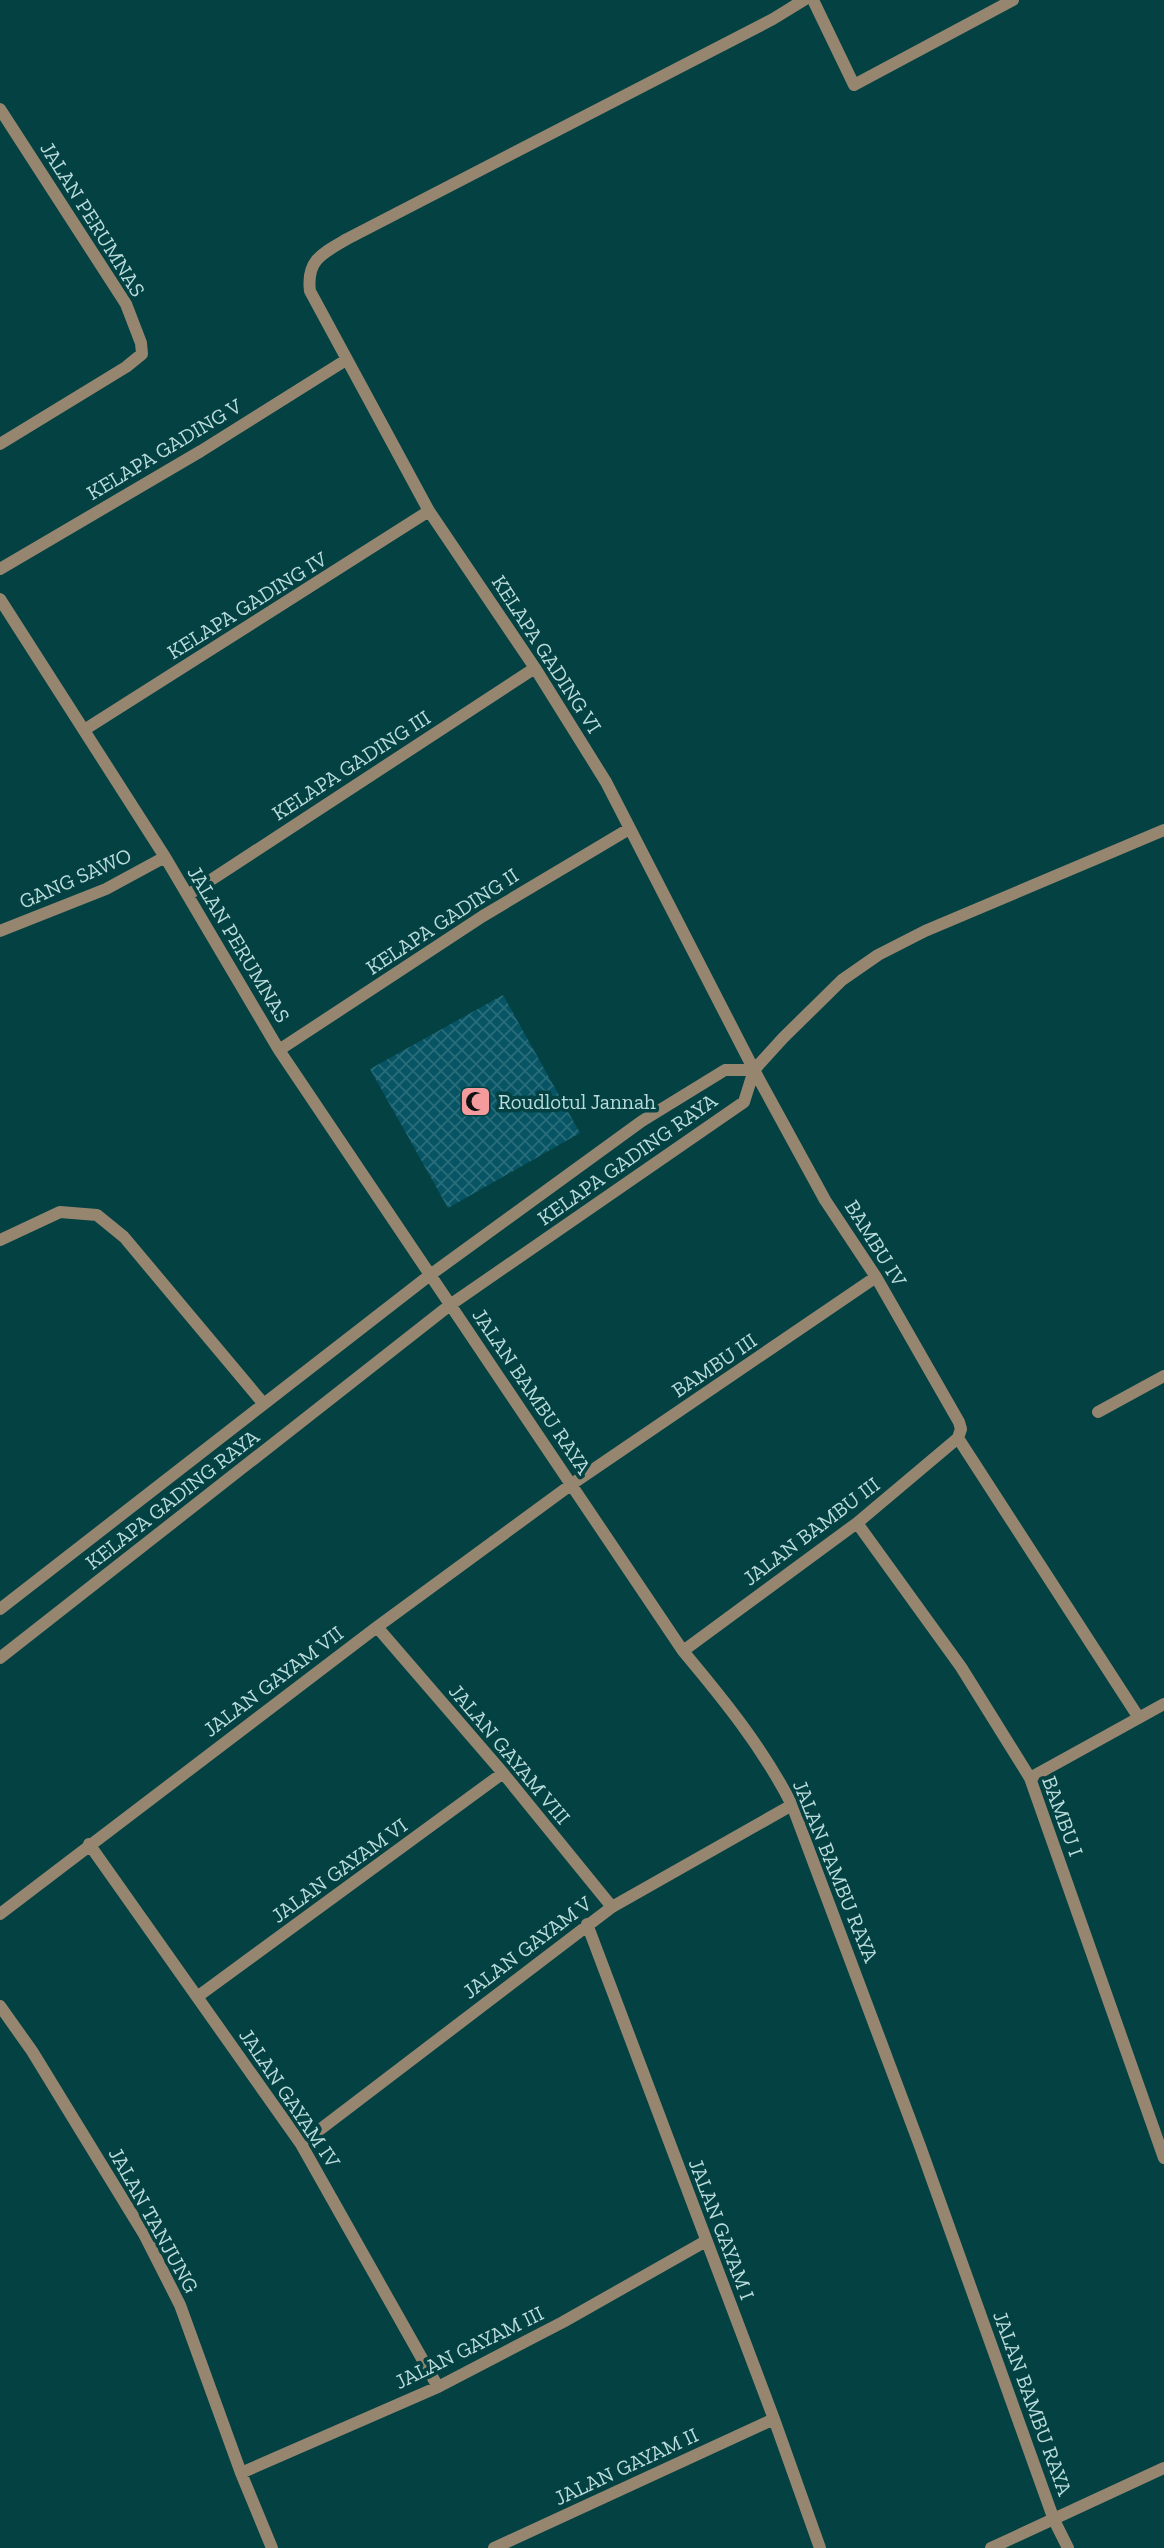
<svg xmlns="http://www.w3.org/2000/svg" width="1164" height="2548" font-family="'Zilla Slab',serif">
<defs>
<pattern id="building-cross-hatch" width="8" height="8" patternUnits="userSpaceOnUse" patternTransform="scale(1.75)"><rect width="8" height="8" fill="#075464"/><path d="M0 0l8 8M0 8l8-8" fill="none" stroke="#296c7a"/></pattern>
</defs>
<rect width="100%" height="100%" fill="#034142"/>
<path fill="url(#building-cross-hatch)" d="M503,995L580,1133L448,1208L370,1069Z"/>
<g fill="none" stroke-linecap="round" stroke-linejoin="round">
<path stroke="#968670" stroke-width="12" d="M804,0L773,19L347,239C323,253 306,260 310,291L429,511L535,668L606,782L754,1070L825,1200L876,1277L959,1422L961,1429L958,1438
M813,0L854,85L1013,0
M0,109L126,304L141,343L142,354L126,367L0,444
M0,569L201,451L346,360
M0,599L165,857L279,1050L683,1651C724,1700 763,1748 792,1805L920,2146L1054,2520L1068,2548
M84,730L429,511
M188,895L535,668
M0,931L106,889L165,857
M279,1050L483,916L629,829
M0,1240L60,1212L97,1215L124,1237L263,1403
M1098,1412L1164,1376
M958,1438L1139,1718
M857,1523L961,1667L1030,1778L1164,2158
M0,1609L430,1275L642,1121L725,1070H754
M377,1627L503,1773L612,1907
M683,1651L857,1523L958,1438
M0,1658L450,1305L744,1102L754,1070L783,1038L842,980L878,955L925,931L1164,830
M1030,1778L1164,1704
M89,1844L301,2144L438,2387
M0,1914L377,1627L572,1484L876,1277
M587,1924L774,2419L820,2548
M197,1997L503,1773
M0,2006L32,2051L144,2234L180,2305L241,2473L272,2548
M301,2144L612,1907L792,1805
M241,2473L438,2387L563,2322L706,2241
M494,2548L774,2419
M991,2548L1164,2468"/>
</g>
<defs>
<symbol id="mosque-square" viewBox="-11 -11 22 22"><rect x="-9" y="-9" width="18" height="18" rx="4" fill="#f59b9e" stroke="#034142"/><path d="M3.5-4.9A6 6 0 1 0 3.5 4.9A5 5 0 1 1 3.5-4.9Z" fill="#111"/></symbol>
</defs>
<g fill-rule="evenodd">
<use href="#mosque-square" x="458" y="1084" width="35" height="35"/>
</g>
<g text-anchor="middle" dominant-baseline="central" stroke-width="7" stroke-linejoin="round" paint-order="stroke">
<g font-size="21" fill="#b9dbdb" stroke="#034142">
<text transform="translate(93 219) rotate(58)">JALAN PERUMNAS</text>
<text transform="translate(164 449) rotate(-31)">KELAPA GADING V</text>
<text transform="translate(247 605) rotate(-32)">KELAPA GADING IV</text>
<text transform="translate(547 654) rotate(57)">KELAPA GADING VI</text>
<text transform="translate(351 765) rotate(-33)">KELAPA GADING III</text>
<text transform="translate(75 878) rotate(-24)">GANG SAWO</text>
<text transform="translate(442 921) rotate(-33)">KELAPA GADING II</text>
<text transform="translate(239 944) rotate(59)">JALAN PERUMNAS</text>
<text transform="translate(627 1159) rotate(-35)">KELAPA GADING RAYA</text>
<text transform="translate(876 1243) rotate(58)">BAMBU IV</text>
<text transform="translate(714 1365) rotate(-34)">BAMBU III</text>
<text transform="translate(532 1391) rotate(56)">JALAN BAMBU RAYA</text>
<text transform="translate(172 1499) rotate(-38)">KELAPA GADING RAYA</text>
<text transform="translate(811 1531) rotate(-37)">JALAN BAMBU III</text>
<text transform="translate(273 1681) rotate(-37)">JALAN GAYAM VII</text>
<text transform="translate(510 1754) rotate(50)">JALAN GAYAM VIII</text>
<text transform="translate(1063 1816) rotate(70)">BAMBU I</text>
<text transform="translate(339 1870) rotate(-36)">JALAN GAYAM VI</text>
<text transform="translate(836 1871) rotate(68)">JALAN BAMBU RAYA</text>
<text transform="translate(527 1947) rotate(-37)">JALAN GAYAM V</text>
<text transform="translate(290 2098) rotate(56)">JALAN GAYAM IV</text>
<text transform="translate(154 2220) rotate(61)">JALAN TANJUNG</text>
<text transform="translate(722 2229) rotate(69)">JALAN GAYAM I</text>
<text transform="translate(469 2347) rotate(-26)">JALAN GAYAM III</text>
<text transform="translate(1033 2403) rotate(70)">JALAN BAMBU RAYA</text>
<text transform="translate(626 2466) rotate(-25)">JALAN GAYAM II</text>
</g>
<g font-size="21" fill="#b9dbdb" stroke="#034142" text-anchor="start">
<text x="498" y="1101">Roudlotul Jannah</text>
</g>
</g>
</svg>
